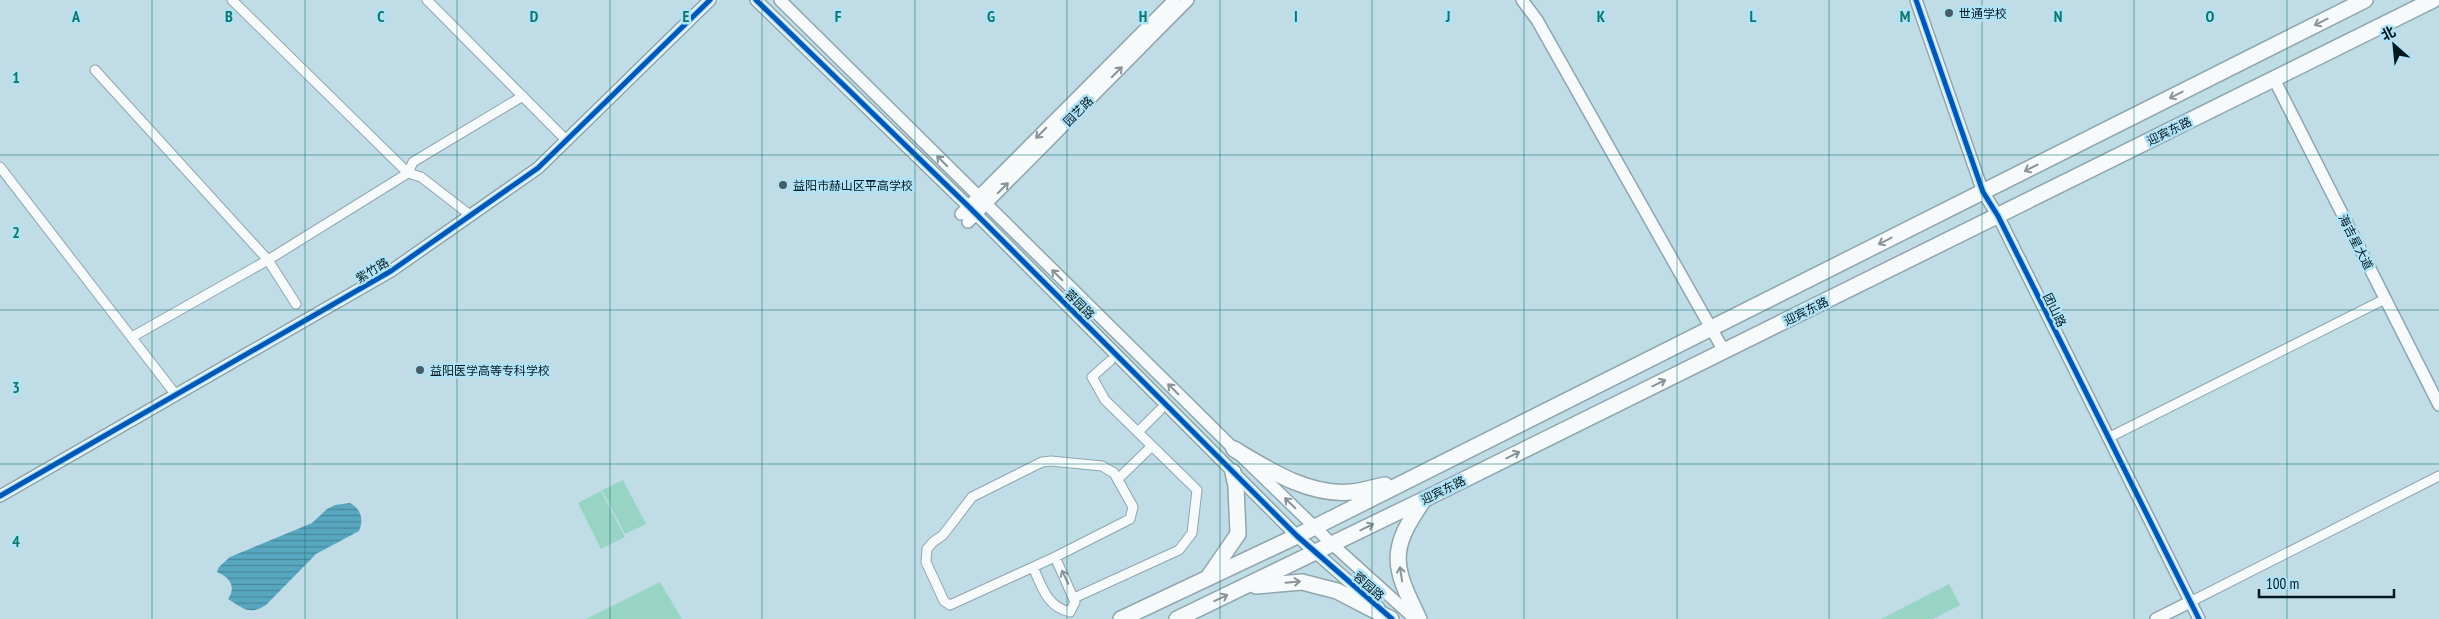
<svg xmlns="http://www.w3.org/2000/svg" width="2439" height="619" font-family="'PT Sans Narrow','Noto Sans SC',sans-serif">
<defs>
<pattern id="water-rules" width="6" height="5" patternUnits="userSpaceOnUse" patternTransform="scale(1.25)"><rect width="6" height="5" fill="#58a7c0"/><path d="M0 2.5h6" fill="none" stroke="#47879b"/></pattern>
</defs>
<rect width="100%" height="100%" fill="#c0dce6"/>
<path fill="#97d4c3" d="M623,480L646,524L625,534L602,490Z
M601,491L625,537L601,549L578,503Z
M660,582L682,619H586Z
M1949,584L1960,605L1933,619H1881Z"/>
<path fill="url(#water-rules)" d="M350,503C361,509 364,519 359,531L316,554L266,605C249,616 243,608 228,599C237,586 229,577 217,572L219,567L230,557L312,523L327,509L335,505Z"/>
<g fill="none" stroke-linecap="round" stroke-linejoin="round">
<defs>
<path id="minor" d="M232,0L408,173L421,177L470,215
M427,0L566,140
M95,70L268,260L296,304
M0,167L176,395
M132,337L268,260L408,173L413,162L523,96
M1138,432L1160,410
M2108,438L2385,299
M1051,461L1102,466L1114,473L1133,507L1130,519L1055,557L950,605L944,601L926,562L927,549L933,542L943,535L972,497L1042,462Z
M1118,479L1152,446
M1033,567C1042,587 1047,607 1070,612L1075,602L1055,557
M1074,598L1179,550L1192,533L1197,490L1105,400L1092,377L1110,361
M2190,602L2439,476"/>
<path id="tertiary" d="M756,0L968,206L1297,536L1379,608
M780,0L1228,443L1332,544L1415,619
M1522,0L1537,20L1724,351
M1916,0L1983,192L1998,216L2199,619
M2274,79L2439,405
M961,214L1174,0
M968,222L1188,0
M0,496L391,271L538,168L710,0
M2156,619L2190,602"/>
<path id="trunk" d="M1234,449C1269,470 1309,496 1351,492C1363,491 1374,487 1385,485
M1209,576L1238,534L1236,486L1233,472
M1256,586L1302,582L1337,591L1391,619
M1121,619L1297,536L2365,0
M1177,619L1429,497L2433,0
M1419,619C1393,566 1388,551 1423,501"/>
</defs>
<use href="#minor" stroke="#90a5ad" stroke-width="11"/>
<use href="#tertiary" stroke="#90a5ad" stroke-width="14"/>
<use href="#trunk" stroke="#90a5ad" stroke-width="18"/>
<use href="#minor" stroke="#f6fafb" stroke-width="9"/>
<use href="#tertiary" stroke="#f6fafb" stroke-width="11"/>
<use href="#trunk" stroke="#f6fafb" stroke-width="15"/>
<defs>
<path id="cycleway" d="M756,0L968,206L1297,536L1392,619
M1916,0L1983,192L1998,216L2199,619
M0,496L391,271L538,168L710,0"/>
</defs>
<use href="#cycleway" stroke="#b0e3f6" stroke-width="8"/>
<use href="#cycleway" stroke="#0057b8" stroke-width="5"/>
</g>
<defs><path id="oneway-shaft" d="M-6 0H5M1.5-3L5.5 0L1.5 3" fill="none" stroke-width="1.6" stroke-linecap="round" stroke-linejoin="round" transform="scale(1.25)"/></defs>
<g stroke="#8a9498">
<use href="#oneway-shaft" transform="translate(2321 22) rotate(153)"/>
<use href="#oneway-shaft" transform="translate(1117 72) rotate(-45)"/>
<use href="#oneway-shaft" transform="translate(2176 95) rotate(153)"/>
<use href="#oneway-shaft" transform="translate(1041 133) rotate(135)"/>
<use href="#oneway-shaft" transform="translate(942 161) rotate(-135)"/>
<use href="#oneway-shaft" transform="translate(2031 168) rotate(153)"/>
<use href="#oneway-shaft" transform="translate(1003 188) rotate(-45)"/>
<use href="#oneway-shaft" transform="translate(1885 241) rotate(153)"/>
<use href="#oneway-shaft" transform="translate(1057 275) rotate(-135)"/>
<use href="#oneway-shaft" transform="translate(1659 383) rotate(-26)"/>
<use href="#oneway-shaft" transform="translate(1173 389) rotate(-135)"/>
<use href="#oneway-shaft" transform="translate(1513 455) rotate(-26)"/>
<use href="#oneway-shaft" transform="translate(1290 503) rotate(-136)"/>
<use href="#oneway-shaft" transform="translate(1367 527) rotate(-26)"/>
<use href="#oneway-shaft" transform="translate(1401 574) rotate(-99)"/>
<use href="#oneway-shaft" transform="translate(1065 577) rotate(-116)"/>
<use href="#oneway-shaft" transform="translate(1293 582) rotate(-5)"/>
<use href="#oneway-shaft" transform="translate(1221 598) rotate(-25)"/>
</g>
<path fill="none" stroke="#0f766e" stroke-width="1" stroke-opacity="0.55" d="M152,0V619M305,0V619M457,0V619M610,0V619M762,0V619M915,0V619M1067,0V619M1220,0V619M1372,0V619M1524,0V619M1677,0V619M1829,0V619M1982,0V619M2134,0V619M2287,0V619M0,155H2439M0,310H2439M0,464H2439"/>
<g fill="#465d65" stroke="#b0e3f6" stroke-width="2">
<circle cx="1949" cy="13" r="5"/>
<circle cx="783" cy="185" r="5"/>
<circle cx="420" cy="370" r="5"/>
</g>
<g text-anchor="middle" dominant-baseline="central" stroke-width="5" stroke-linejoin="round" paint-order="stroke">
<g font-size="12" fill="#05181f" stroke="#b0e3f6" text-anchor="start">
<text x="1959" y="13">世通学校</text>
<text x="793" y="185">益阳市赫山区平高学校</text>
<text x="430" y="370">益阳医学高等专科学校</text>
</g>
<g font-size="12" fill="#05181f" stroke="#b0e3f6">
<text transform="translate(1078 111) rotate(-45)">园艺路</text>
<text transform="translate(2169 131) rotate(-26)">迎宾东路</text>
<text transform="translate(2356 242) rotate(63)">海吉星大道</text>
<text transform="translate(372 270) rotate(-31)">紫竹路</text>
<text transform="translate(1080 304) rotate(45)">蓉园路</text>
<text transform="translate(2055 310) rotate(64)">团山路</text>
<text transform="translate(1806 311) rotate(-26)">迎宾东路</text>
<text transform="translate(1443 490) rotate(-26)">迎宾东路</text>
<text transform="translate(1369 586) rotate(41)">蓉园路</text>
</g>
</g>
<g font-size="16" text-anchor="middle" font-weight="bold" fill="#0f766e" stroke="#b0e3f6" stroke-width="5" stroke-linejoin="round" paint-order="stroke">
<text x="76" y="22">A</text>
<text x="229" y="22">B</text>
<text x="381" y="22">C</text>
<text x="534" y="22">D</text>
<text x="686" y="22">E</text>
<text x="838" y="22">F</text>
<text x="991" y="22">G</text>
<text x="1143" y="22">H</text>
<text x="1296" y="22">I</text>
<text x="1448" y="22">J</text>
<text x="1601" y="22">K</text>
<text x="1753" y="22">L</text>
<text x="1905" y="22">M</text>
<text x="2058" y="22">N</text>
<text x="2210" y="22">O</text>
<text x="16" y="83">1</text>
<text x="16" y="238">2</text>
<text x="16" y="393">3</text>
<text x="16" y="547">4</text>
</g>
<g transform="translate(2394 45) rotate(333)" stroke="#b0e3f6" stroke-width="4" paint-order="stroke">
<path d="M0-4L9 19L0 12L-9 19Z" fill="#05181f"/>
<text y="-8" font-size="14" font-weight="bold" text-anchor="middle" fill="#05181f">北</text>
</g>
<path d="M2259 589v8h135v-8" fill="none" stroke="#05181f" stroke-width="2.5"/>
<text x="2266" y="589" font-size="15" fill="#05181f" stroke="#b0e3f6" stroke-width="4" paint-order="stroke">100 m</text>
</svg>
